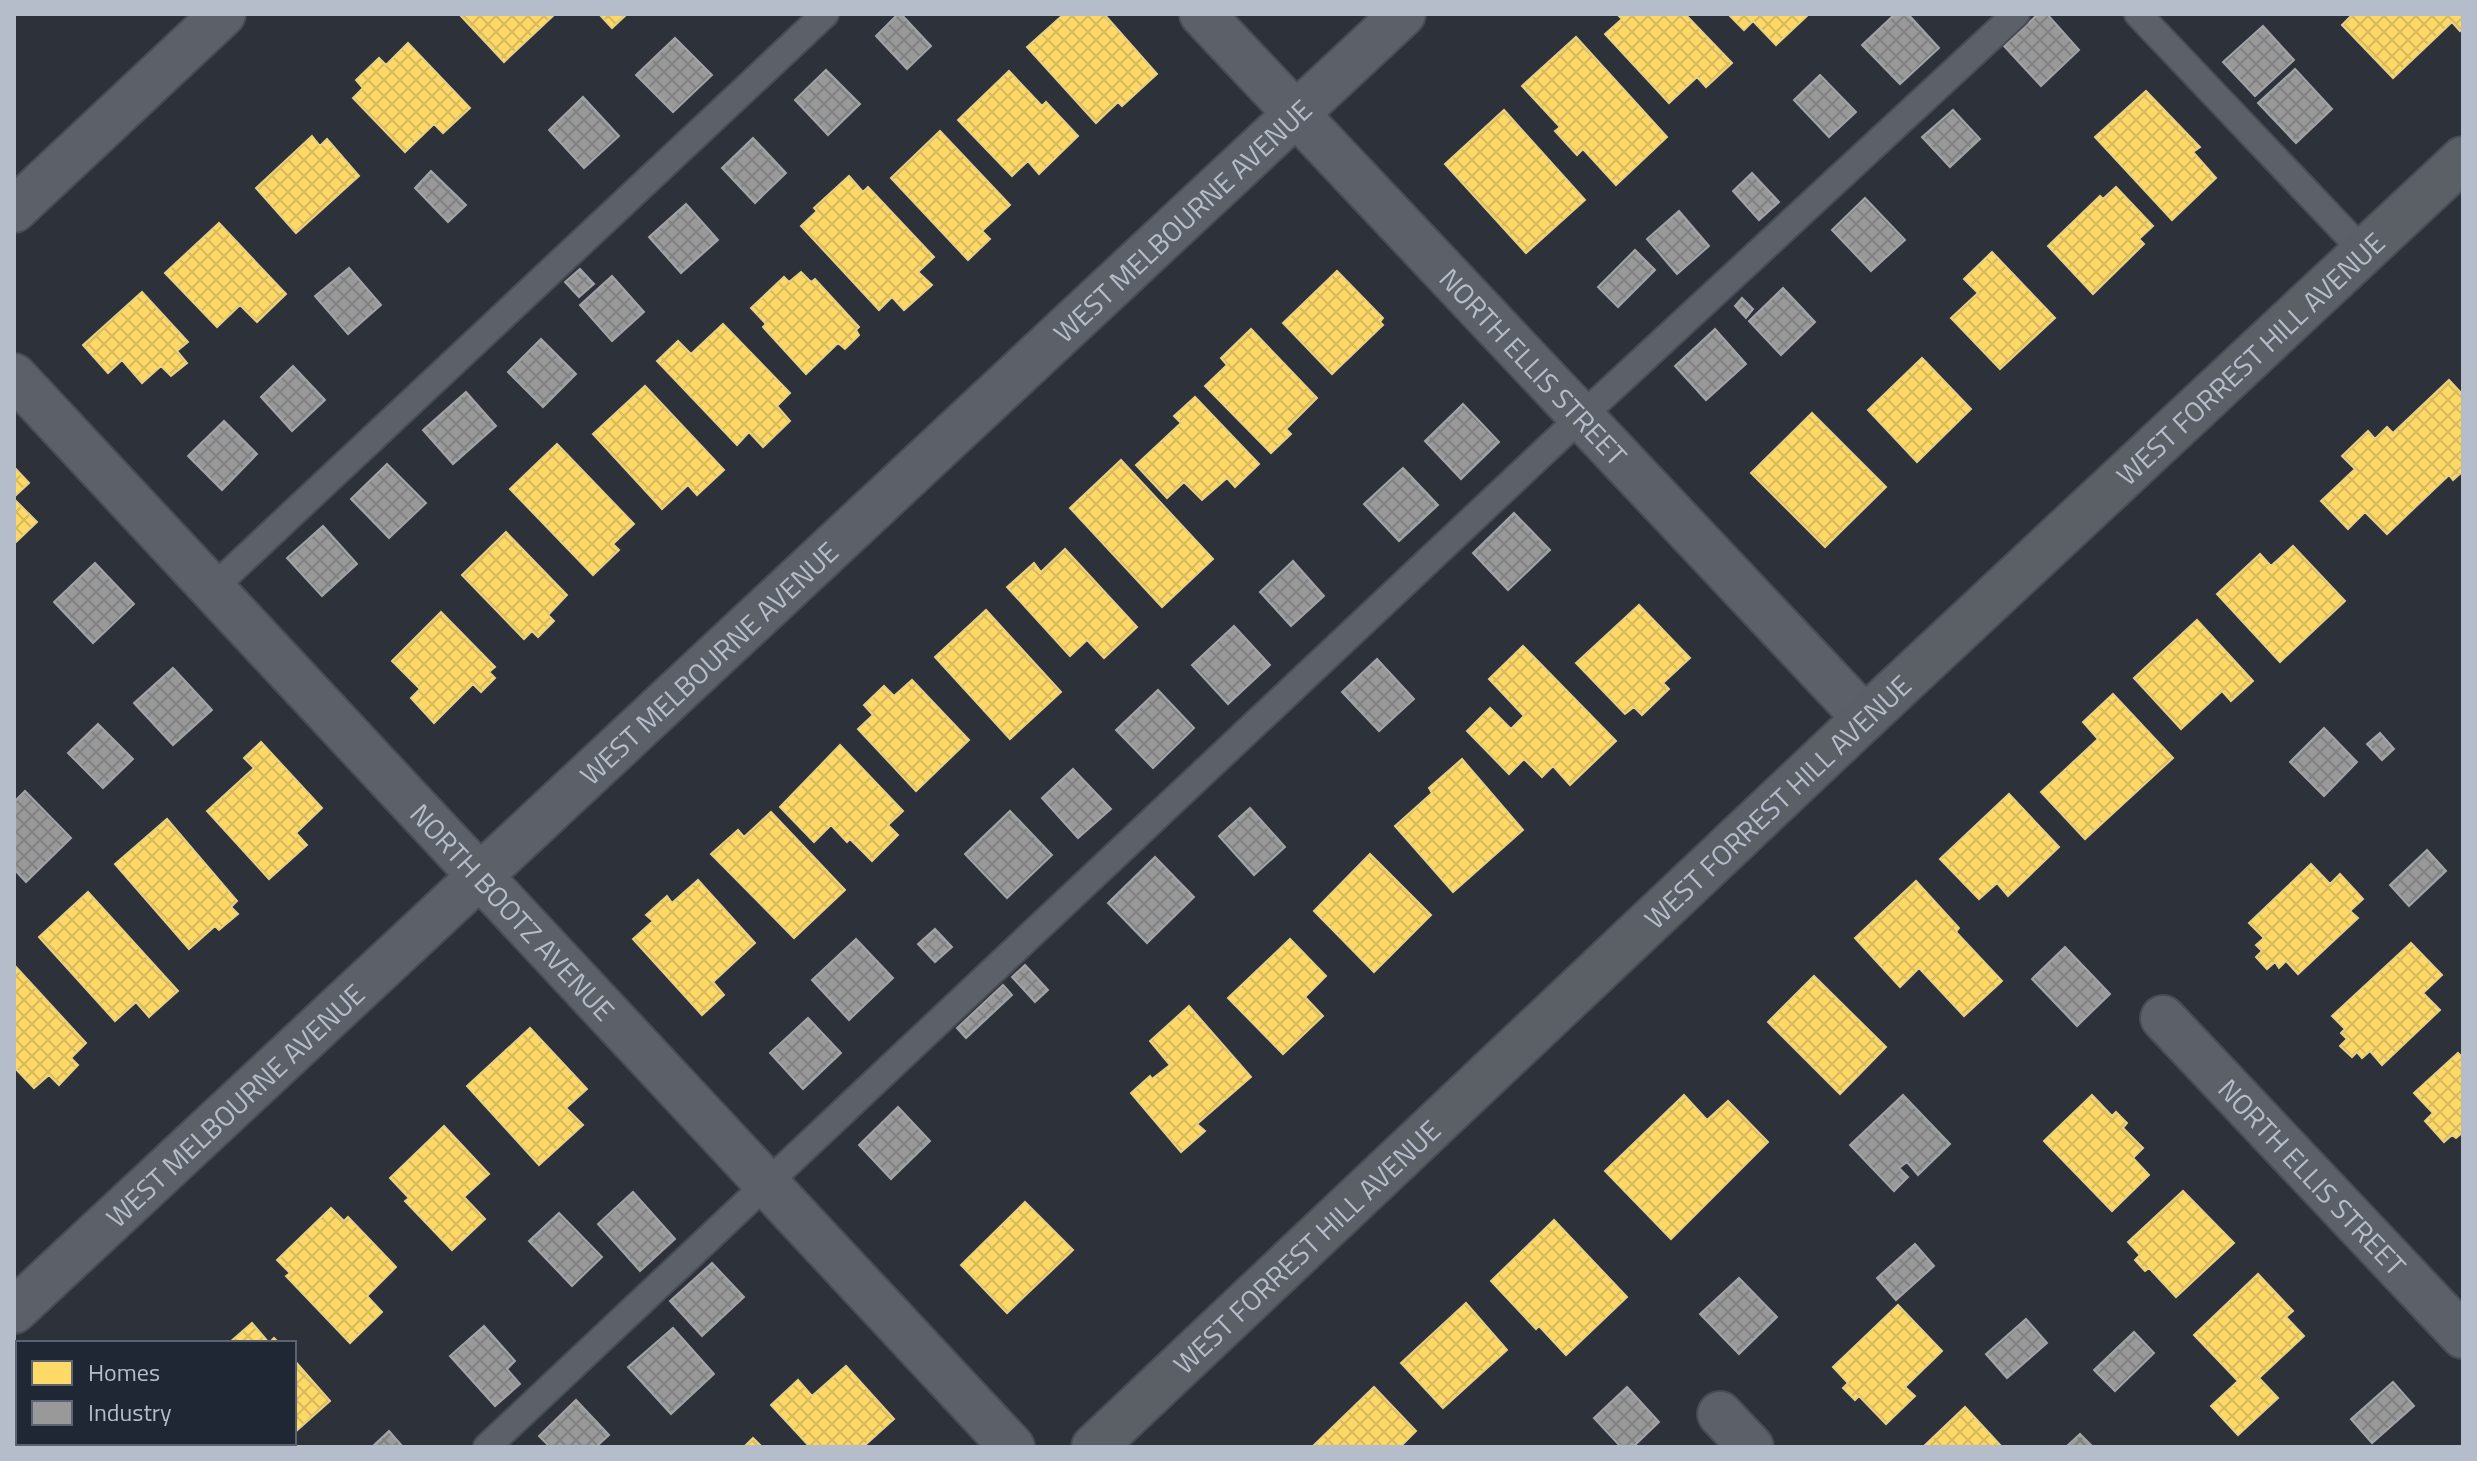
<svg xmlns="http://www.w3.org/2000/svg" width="2477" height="1461" font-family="'Titillium Web',sans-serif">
<defs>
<pattern id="homes-cross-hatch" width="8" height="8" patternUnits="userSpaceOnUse" patternTransform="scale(2)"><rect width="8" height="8" fill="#ffd966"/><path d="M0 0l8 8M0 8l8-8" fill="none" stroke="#d7b95e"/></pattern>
<pattern id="industry-cross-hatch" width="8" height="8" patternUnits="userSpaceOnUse" patternTransform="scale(2)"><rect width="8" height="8" fill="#999"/><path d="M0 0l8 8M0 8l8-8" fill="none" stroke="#808182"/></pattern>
</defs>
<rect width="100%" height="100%" fill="#2c313a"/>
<path fill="url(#homes-cross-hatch)" stroke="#e9d184" stroke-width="2" d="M459,14H555L504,62Z
M599,14H627L612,28Z
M1064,14H1104L1157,74L1122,106L1118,102L1096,123L1027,47Z
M1617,14H1685L1732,63L1706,87L1697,77L1669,103L1605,34L1622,19Z
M1728,14H1809L1776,45L1753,21L1744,30Z
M2353,14H2463V28L2460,31L2452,22L2393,78L2342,25Z
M1576,37L1667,137L1616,185L1583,149L1577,155L1555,131L1560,127L1522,86Z
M408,43L470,108L443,133L434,124L405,152L353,98L363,88L356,80L379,58L386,65Z
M1009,71L1042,106L1046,102L1078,136L1039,174L1028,161L1012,176L958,120Z
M2146,91L2200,147L2193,152L2216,178L2172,220L2095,137Z
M1504,110L1585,200L1526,253L1445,164Z
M940,131L1010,205L982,231L990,239L968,260L891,178Z
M312,136L320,146L327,139L359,176L296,233L256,188Z
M849,176L863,192L868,187L934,257L918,272L932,285L904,310L892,297L879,310L801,226L817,211L814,208Z
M2116,187L2153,226L2139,239L2144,244L2093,294L2048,246L2100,196L2103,199Z
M219,223L286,294L257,322L240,305L217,327L165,273Z
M1992,252L2055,318L2000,369L1951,318L1978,293L1964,279Z
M1337,271L1383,318L1380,322L1383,325L1332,374L1283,323Z
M801,272L811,282L815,279L859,327L856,330L859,335L845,349L838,343L806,374L763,327L766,324L751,308L784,277L789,282Z
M142,292L188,342L177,351L187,363L171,376L161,366L142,383L122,360L108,373L83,345Z
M723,324L790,393L777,406L790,421L763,447L749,432L737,445L657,361L678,341L691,354Z
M1251,329L1317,398L1286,429L1291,434L1271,453L1205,386L1227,365L1221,358Z
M1922,358L1971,409L1917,462L1868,410Z
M2449,380L2463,395V471L2453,480L2449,475L2387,534L2365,512L2348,529L2321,501L2355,469L2342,456L2368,431L2375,439L2387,427L2393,433Z
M645,386L724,470L697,495L688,485L662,509L593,434Z
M1195,397L1259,464L1235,487L1227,478L1202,500L1184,482L1167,498L1136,465L1181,423L1174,416Z
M1812,413L1886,487L1825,547L1751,473Z
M557,444L634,524L613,544L619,550L593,575L510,489Z
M1121,460L1213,559L1162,607L1070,508Z
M14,467L29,483L14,497Z
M14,499L37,522L14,544Z
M506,532L567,595L548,615L554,621L538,637L532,631L524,639L462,575Z
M2293,546L2345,601L2280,662L2217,594L2260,554L2271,566Z
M1065,549L1137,627L1104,658L1087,640L1070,656L1007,587L1034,563L1041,572Z
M1639,605L1690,658L1663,683L1669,689L1642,715L1634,707L1625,714L1576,663Z
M986,610L1061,692L1010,739L935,657Z
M441,612L495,667L489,672L495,678L481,692L473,684L434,723L411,698L420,689L392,661Z
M2197,620L2253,681L2231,701L2222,691L2181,729L2134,678Z
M1523,646L1616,741L1570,785L1553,766L1542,777L1524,759L1509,774L1467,731L1490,708L1511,729L1524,716L1489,679Z
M912,680L969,740L916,791L858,729L873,715L864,705L884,686L894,696Z
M2113,694L2173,758L2085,839L2041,792L2098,739L2083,722Z
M261,742L322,808L296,833L307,845L269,879L207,811L254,768L244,758Z
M840,745L903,811L888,825L898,835L872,861L850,839L847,842L831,825L814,842L780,807Z
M1462,759L1523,830L1453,892L1395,826L1432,793L1429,788Z
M2009,794L2059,847L2008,896L1997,883L1979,899L1940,859Z
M771,812L845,890L794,938L711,854L738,830L744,837Z
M167,819L237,901L231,907L238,914L219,930L215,926L189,949L115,864Z
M1370,854L1431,915L1374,972L1314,911Z
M2311,864L2330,884L2340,874L2363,899L2350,911L2358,918L2298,974L2286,961L2279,968L2275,962L2267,969L2256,957L2262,951L2256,945L2264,938L2249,923Z
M698,880L755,943L713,982L724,995L702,1015L633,939L653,921L646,915L667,896L672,903Z
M1916,881L1959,928L1956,932L2002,981L1964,1016L1919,968L1900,987L1855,938Z
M88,892L178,991L149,1017L136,1002L115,1021L39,937Z
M1290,939L1326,976L1305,997L1323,1016L1283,1054L1228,998Z
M2411,943L2442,975L2423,993L2440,1010L2382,1065L2370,1051L2362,1058L2357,1052L2352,1057L2340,1046L2347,1039L2341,1033L2345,1029L2332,1016Z
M16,967L86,1043L71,1058L78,1065L59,1085L49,1075L34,1088L14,1067V969Z
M1814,976L1886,1047L1840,1094L1768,1022Z
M1189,1006L1251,1077L1197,1124L1205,1131L1181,1152L1131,1093L1150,1076L1152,1079L1170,1065L1150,1041Z
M530,1028L587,1089L566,1108L583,1125L539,1165L467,1086Z
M2458,1053L2463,1058V1132L2456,1138L2452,1135L2444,1142L2425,1121L2433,1113L2414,1093Z
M1684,1095L1707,1120L1728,1101L1768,1142L1671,1239L1605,1171Z
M2092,1095L2112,1116L2116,1112L2127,1123L2123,1128L2143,1148L2133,1158L2149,1175L2112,1211L2044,1141Z
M444,1126L489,1174L464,1197L485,1219L452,1250L405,1201L409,1198L390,1178Z
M2183,1191L2234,1243L2176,1297L2149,1268L2145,1271L2135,1260L2140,1255L2128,1242Z
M1025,1202L1073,1250L1007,1313L961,1265Z
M331,1208L344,1221L348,1217L396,1267L367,1296L382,1312L350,1343L286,1276L290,1273L277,1260Z
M1554,1220L1627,1297L1566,1355L1539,1326L1536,1329L1491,1281Z
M2258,1274L2293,1311L2286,1317L2304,1336L2259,1378L2278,1398L2238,1435L2211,1406L2238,1381L2194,1335Z
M1466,1303L1507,1350L1443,1408L1401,1363Z
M1898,1305L1942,1351L1905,1387L1915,1396L1886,1424L1859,1396L1855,1400L1843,1388L1848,1383L1833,1367Z
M252,1323L269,1343L274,1338L279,1343H229Z
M294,1360L330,1401L294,1433Z
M846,1366L894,1419L863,1447H810L771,1405L798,1380L812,1396Z
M1374,1387L1416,1431L1400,1447H1312Z
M1965,1407L2002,1447H1923Z
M753,1438L762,1447H744Z
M114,1443H181L185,1447H109Z
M232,1443H283L278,1447H236Z"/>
<path fill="url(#industry-cross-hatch)" stroke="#a2a4a8" stroke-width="2" d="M898,14H901L931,46L907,69L876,36Z
M1895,14H1908L1939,48L1900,84L1862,45Z
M2038,14H2047L2079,50L2041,86L2004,46Z
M2263,26L2294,60L2255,96L2223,62Z
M675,38L712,75L673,112L636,75Z
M2295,69L2332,109L2296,143L2258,103Z
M826,70L860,104L828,135L795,100Z
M1820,75L1856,112L1829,137L1794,100Z
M583,97L619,136L584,168L549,130Z
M1953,110L1980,139L1950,167L1922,137Z
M753,138L786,173L755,203L722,168Z
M431,171L466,205L448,222L415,188Z
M1752,173L1779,202L1759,220L1733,191Z
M1865,198L1905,240L1871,271L1832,230Z
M686,204L718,240L681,273L649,237Z
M1679,211L1709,246L1677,274L1647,239Z
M1635,250L1655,270L1618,307L1598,287Z
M349,268L381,305L348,334L315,296Z
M580,269L594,284L579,297L565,282Z
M612,276L644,312L612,341L580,305Z
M1783,288L1815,322L1781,355L1749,321Z
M1742,298L1753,309L1746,318L1735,306Z
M1715,329L1746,364L1706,400L1675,366Z
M541,339L576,374L543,407L508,372Z
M293,366L325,400L292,431L261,397Z
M466,392L496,426L453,464L423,430Z
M1463,404L1499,442L1461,479L1425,441Z
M224,421L257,454L222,490L188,456Z
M387,464L426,503L389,538L351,499Z
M1403,468L1438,505L1399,541L1364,504Z
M1514,513L1550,550L1508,590L1473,553Z
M323,526L357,564L322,596L287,558Z
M1293,561L1324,596L1291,626L1260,592Z
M95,563L134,604L93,643L54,602Z
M1234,626L1270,665L1228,704L1192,665Z
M1377,659L1414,699L1379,731L1342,692Z
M173,668L212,710L173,745L134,703Z
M1158,690L1194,728L1153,768L1116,730Z
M98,724L133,759L103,788L68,753Z
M2324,728L2357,762L2324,796L2290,762Z
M2380,733L2394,749L2382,760L2367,744Z
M1073,769L1111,809L1078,838L1042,798Z
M25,791L71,838L26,882L14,869V802Z
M1250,808L1285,847L1254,875L1219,836Z
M1010,811L1052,855L1007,898L965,854Z
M2427,850L2446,871L2409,906L2390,885Z
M1155,857L1194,897L1147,943L1108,903Z
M935,929L952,947L935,962L918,944Z
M856,939L893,978L849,1020L812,980Z
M2065,947L2110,994L2077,1026L2032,979Z
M1025,965L1048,990L1035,1002L1012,977Z
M1003,985L1012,995L966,1038L957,1028Z
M808,1018L841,1053L803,1089L770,1053Z
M1903,1095L1950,1144L1918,1175L1907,1162L1899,1168L1908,1177L1894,1191L1850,1145Z
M898,1107L930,1141L891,1179L859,1145Z
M633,1192L675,1239L640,1271L598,1224Z
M559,1213L602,1257L572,1286L529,1241Z
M1915,1244L1934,1266L1896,1300L1877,1278Z
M712,1263L744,1297L702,1336L670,1301Z
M1739,1278L1777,1317L1739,1354L1700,1314Z
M2026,1319L2047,1343L2007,1378L1986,1354Z
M484,1326L515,1361L507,1369L520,1384L495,1406L450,1356Z
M673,1328L714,1374L671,1414L628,1367Z
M2134,1332L2154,1353L2115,1391L2094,1370Z
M2393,1382L2414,1406L2372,1443L2351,1419Z
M1627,1387L1659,1422L1633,1447H1621L1594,1418Z
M576,1400L609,1435L596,1447H550L539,1436Z
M389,1431L403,1447H372Z
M2080,1434L2093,1447H2066Z"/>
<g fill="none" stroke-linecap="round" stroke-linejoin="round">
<defs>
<path id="lane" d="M2138,14L2364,252
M212,589L825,14
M487,1447L1581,417L2016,14"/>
<g id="street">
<path id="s1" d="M1202,14L1865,718"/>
<path d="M14,210L223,14"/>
<path id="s2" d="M14,376L1012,1447"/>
<path id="s3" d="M2163,1018L2463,1336"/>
<path id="s4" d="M14,1311L1403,14"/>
<path d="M1720,1414L1751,1447"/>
</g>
<g id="secondary">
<path id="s5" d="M1094,1447L1865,718L2463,159"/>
</g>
</defs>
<use href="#lane" stroke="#484c53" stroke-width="30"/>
<use href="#street" stroke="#484c53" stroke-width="48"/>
<use href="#secondary" stroke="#484c53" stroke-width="48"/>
<use href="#lane" stroke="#5c6068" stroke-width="26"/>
<use href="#street" stroke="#5c6068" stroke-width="44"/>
<use href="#secondary" stroke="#5b5f66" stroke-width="44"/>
</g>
<g text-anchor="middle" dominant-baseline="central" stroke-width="8" stroke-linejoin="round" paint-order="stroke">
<g font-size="28" fill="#b6bdca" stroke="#1f2735">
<text stroke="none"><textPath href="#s4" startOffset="1598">WEST MELBOURNE AVENUE</textPath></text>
<text stroke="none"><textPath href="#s5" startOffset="1588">WEST FORREST HILL AVENUE</textPath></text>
<text stroke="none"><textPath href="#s1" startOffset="484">NORTH ELLIS STREET</textPath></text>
<text stroke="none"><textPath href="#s4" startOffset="950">WEST MELBOURNE AVENUE</textPath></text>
<text stroke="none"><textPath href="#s5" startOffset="940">WEST FORREST HILL AVENUE</textPath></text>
<text stroke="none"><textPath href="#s2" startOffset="732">NORTH BOOTZ AVENUE</textPath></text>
<text stroke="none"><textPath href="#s4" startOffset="302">WEST MELBOURNE AVENUE</textPath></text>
<text stroke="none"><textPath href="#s3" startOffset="218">NORTH ELLIS STREET</textPath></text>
<text stroke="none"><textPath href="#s5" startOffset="292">WEST FORREST HILL AVENUE</textPath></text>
</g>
</g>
<rect width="2477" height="1461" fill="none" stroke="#b6bdca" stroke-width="32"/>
<rect x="16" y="1341" width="280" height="104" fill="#1f2735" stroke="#5b6371" stroke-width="2"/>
<rect x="32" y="1361" width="40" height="24" fill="#ffd966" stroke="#5b6371" stroke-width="2"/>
<text x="88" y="1381" font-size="24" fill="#b6bdca">Homes</text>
<rect x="32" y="1401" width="40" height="24" fill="#999999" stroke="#5b6371" stroke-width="2"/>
<text x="88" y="1421" font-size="24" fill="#b6bdca">Industry</text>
</svg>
